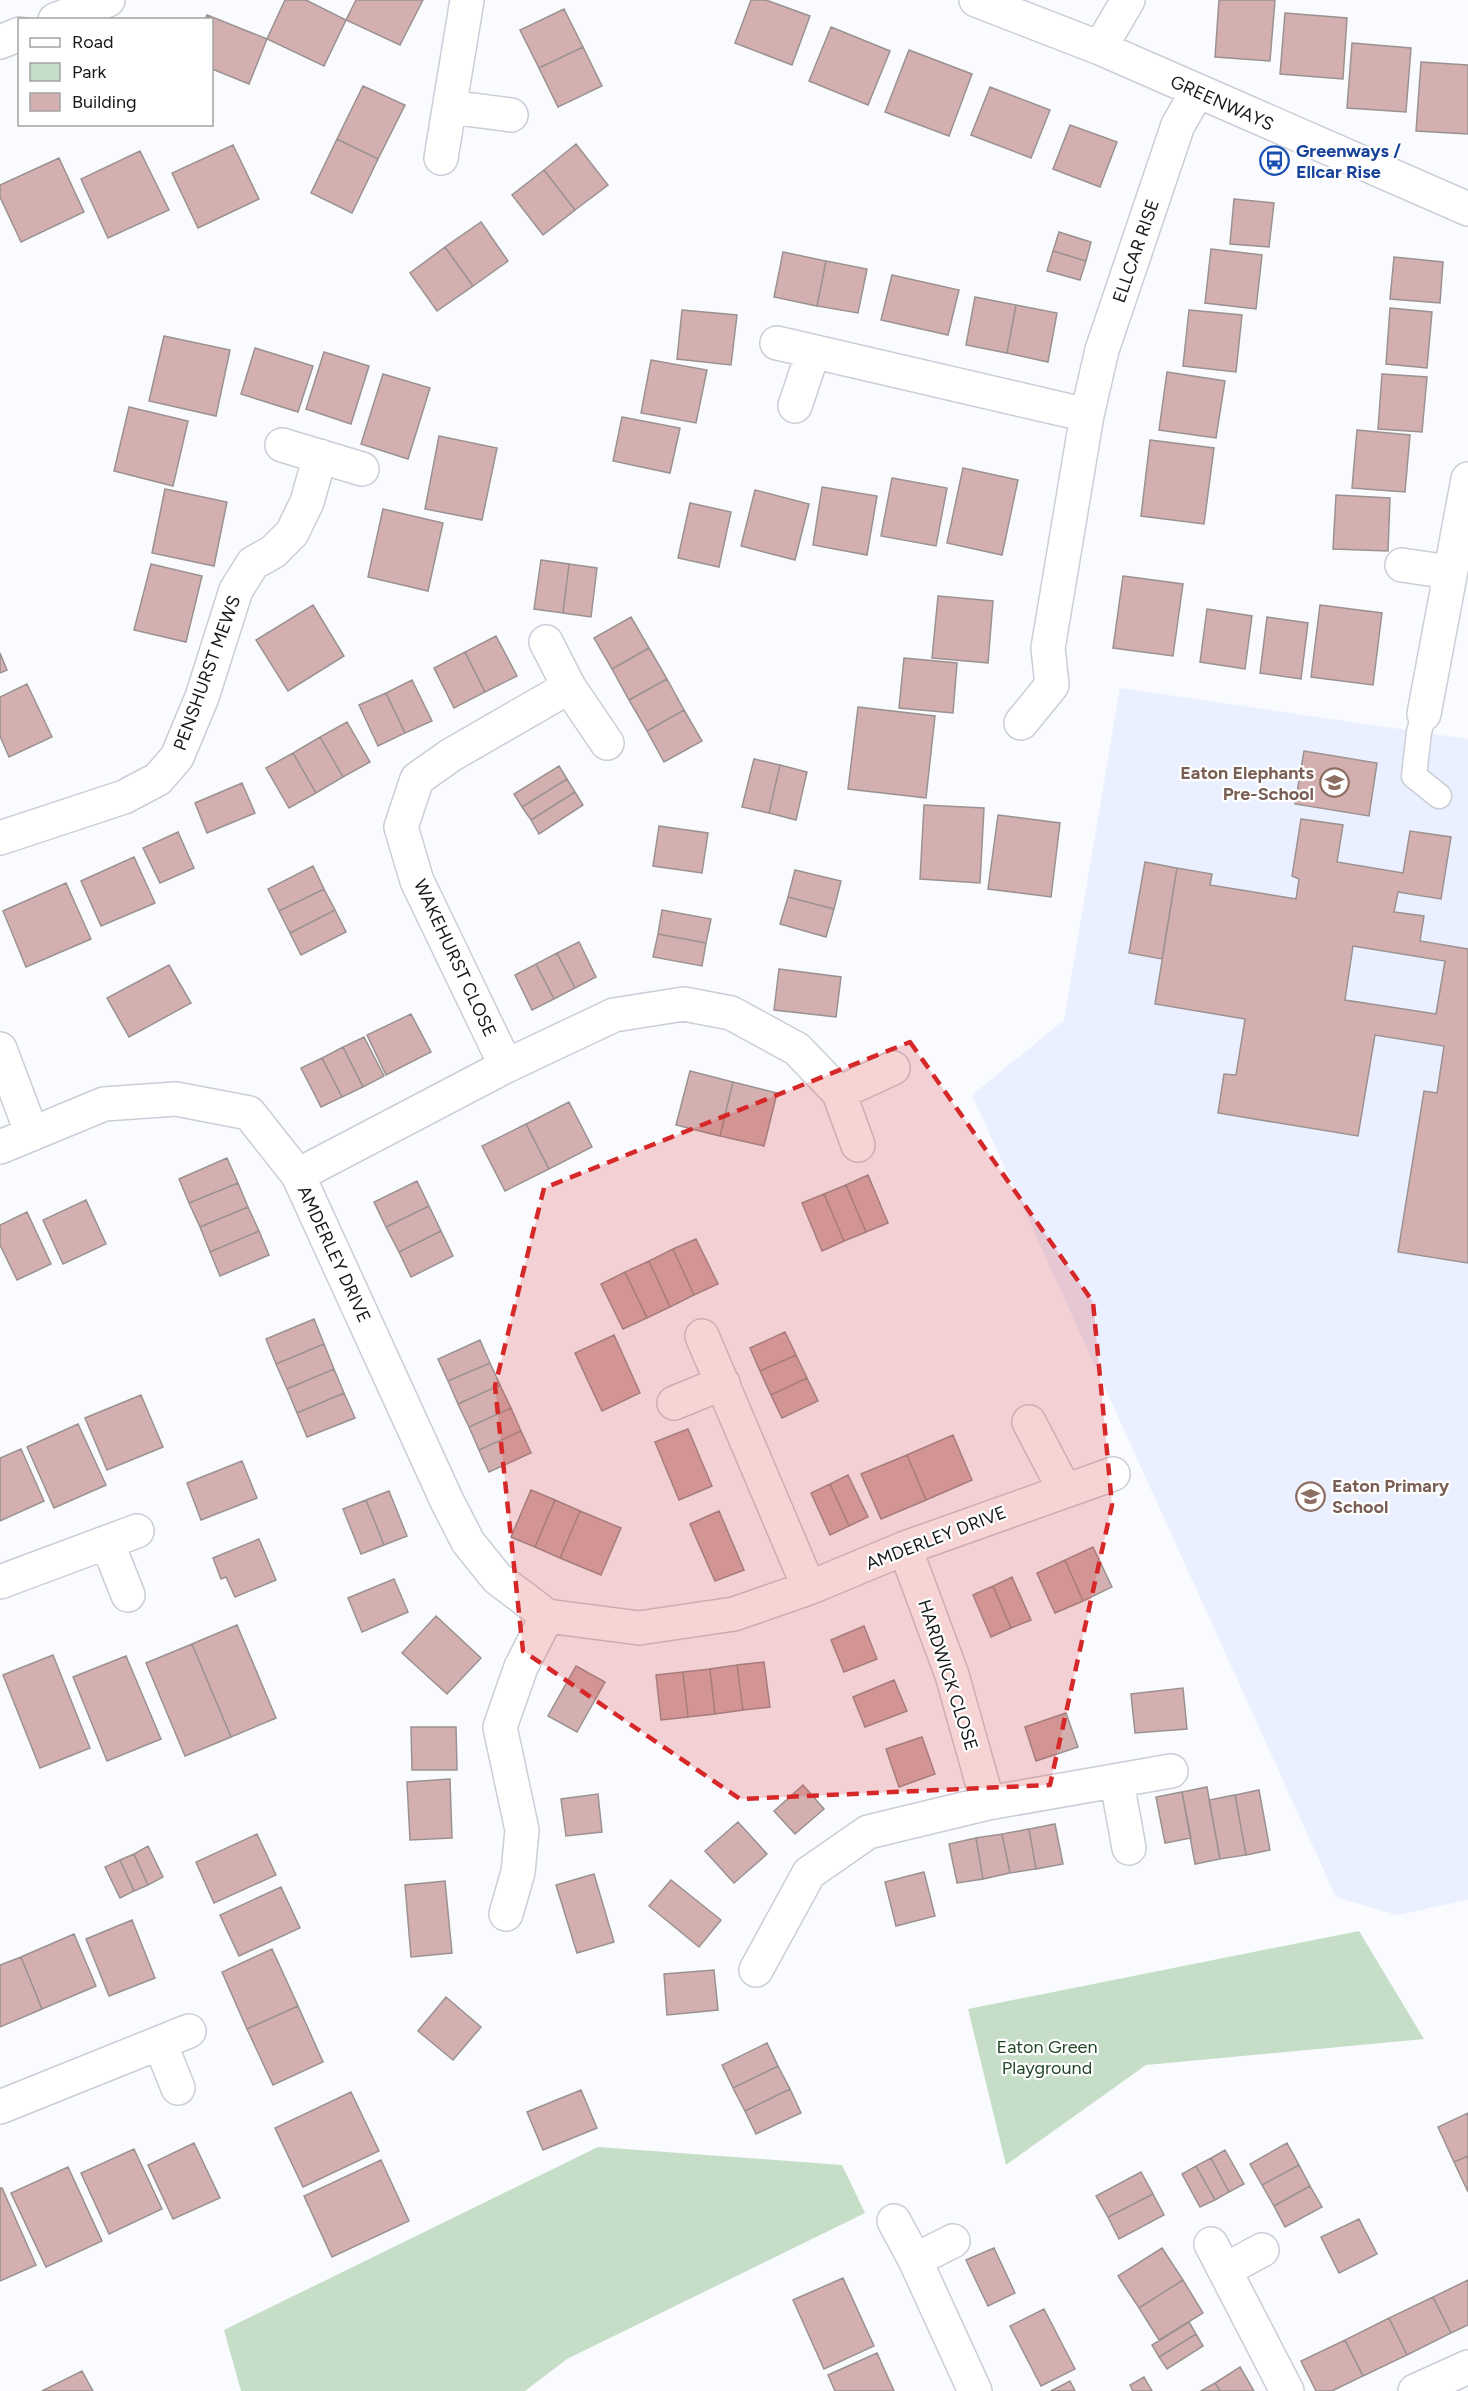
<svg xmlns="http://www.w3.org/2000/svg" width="1468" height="2391" font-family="Figtree,sans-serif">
<rect width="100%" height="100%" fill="#f9fbfe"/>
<path fill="#eaf0ff" d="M1120,688L1468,739V1900L1397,1915L1336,1897L972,1095L1064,1020Z"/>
<path fill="#c6ddc8" d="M1359,1931L1424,2039L1146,2065L1006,2165L968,2009Z
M598,2147L842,2165L865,2213L567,2359L525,2391H241L224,2330Z"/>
<path fill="#d3b0af" stroke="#9b9191" stroke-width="1.5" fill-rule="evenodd" d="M285,0H306L346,20L324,66L267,39Z
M356,0H423L400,45L346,20Z
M751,0H766L810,16L792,65L735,43Z
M1219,0H1275L1270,61L1215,57Z
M564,9L583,47L539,68L520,30Z
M1285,13L1347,18L1343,79L1280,74Z
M207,15L267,39L249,84L212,69V20H205Z
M831,27L890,51L868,105L809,81Z
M1352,43L1411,48L1406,112L1347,108Z
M583,47L602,86L558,107L539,68Z
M909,50L972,74L949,136L885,112Z
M1421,62L1468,65V134L1416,131Z
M363,86L405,105L378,159L337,139Z
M990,87L1050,110L1031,158L971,135Z
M1070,125L1117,142L1100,187L1053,169Z
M337,139L378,159L352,213L311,193Z
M576,144L608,185L575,210L544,170Z
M233,145L259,199L198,228L172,173Z
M140,151L169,210L108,238L81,179Z
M59,158L84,212L21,242L0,197V185Z
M544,170L575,210L543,235L512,195Z
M1234,199L1274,203L1269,247L1230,244Z
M481,222L508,261L473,286L445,247Z
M1059,232L1091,242L1086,261L1053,251Z
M445,247L473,286L437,311L410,273Z
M1211,249L1262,255L1256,309L1205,303Z
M1053,251L1086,261L1080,280L1047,271Z
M783,252L826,261L817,306L774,297Z
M1394,257L1443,262L1440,303L1390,299Z
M826,261L867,269L858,313L817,306Z
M892,275L959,290L948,335L881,320Z
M975,297L1016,305L1007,353L966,345Z
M1016,305L1057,313L1048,362L1007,353Z
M1390,308L1432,312L1427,368L1386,364Z
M682,310L737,315L731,365L677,359Z
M1189,310L1242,315L1236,372L1183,366Z
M164,336L230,350L216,416L149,401Z
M255,348L313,366L298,412L241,394Z
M324,352L369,366L351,424L306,409Z
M651,360L707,370L696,423L641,413Z
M1167,372L1225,381L1216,438L1159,430Z
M383,374L430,388L408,459L361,444Z
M1382,374L1427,377L1422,432L1378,429Z
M129,407L188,421L173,486L114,471Z
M622,417L680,428L670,473L613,461Z
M1357,430L1410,435L1405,492L1352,488Z
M439,436L497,448L482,520L425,509Z
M1150,440L1214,448L1204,524L1141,516Z
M963,468L1018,480L1002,555L947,543Z
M892,478L947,488L936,546L881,536Z
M822,487L877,496L867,555L813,545Z
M165,489L227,502L214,566L152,553Z
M755,490L809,504L795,560L741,546Z
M1336,495L1390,498L1388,551L1333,549Z
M690,503L731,512L719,567L678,558Z
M383,509L443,523L428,591L368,577Z
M541,560L569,564L563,613L534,609Z
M151,564L202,576L186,642L134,630Z
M569,564L597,568L591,617L563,613Z
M1123,576L1183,584L1173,656L1113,648Z
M938,596L993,601L988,663L932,658Z
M313,605L344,656L288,691L256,640Z
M1320,605L1382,613L1373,685L1311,677Z
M1207,609L1252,616L1245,669L1200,662Z
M631,617L649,648L612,669L594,638Z
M1267,617L1308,623L1301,679L1260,673Z
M496,636L517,676L485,692L465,652Z
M649,648L667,679L629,700L612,669Z
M465,652L485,692L454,708L434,668Z
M0,653L7,670L0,673Z
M904,658L957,663L953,713L899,708Z
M667,679L684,710L647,731L629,700Z
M412,680L432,721L405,733L386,693Z
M27,684L52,737L9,757L0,736V697Z
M386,693L405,733L378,746L359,705Z
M858,707L935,716L926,798L848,789Z
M684,710L702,741L664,762L647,731Z
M347,722L370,762L343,777L320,737Z
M320,737L343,777L316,793L293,753Z
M1304,751L1377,763L1369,816L1295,804Z
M293,753L316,793L289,808L266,768Z
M754,759L780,765L769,813L742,807Z
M780,765L807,772L796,820L769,813Z
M559,766L567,779L522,807L514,794Z
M567,779L575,792L531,820L522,807Z
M242,783L255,813L207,833L195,803Z
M575,792L583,805L539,834L531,820Z
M924,805L984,808L980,883L920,879Z
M998,815L1060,823L1051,897L988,889Z
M1301,819L1343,825L1337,862L1403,873L1410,831L1451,837L1441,899L1398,892L1394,912L1424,916L1420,941L1468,949V1263L1398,1252L1424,1091L1437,1093L1444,1046L1375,1035L1358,1136L1218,1113L1224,1074L1236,1075L1245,1019L1155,1004L1177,868L1212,874L1210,885L1296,899L1299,879L1292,876ZM1353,946L1445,961L1436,1014L1345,1000Z
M659,826L708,833L702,873L653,866Z
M178,832L194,868L160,883L143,848Z
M134,857L155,903L101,926L81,881Z
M1145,862L1177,868L1162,959L1129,953Z
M313,866L324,889L279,911L268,889Z
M795,870L841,881L834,909L788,897Z
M66,883L91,939L26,967L3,911Z
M324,889L335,910L290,933L279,911Z
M788,897L834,909L826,937L780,924Z
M335,910L346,932L301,955L290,933Z
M662,910L711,919L706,943L658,934Z
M658,934L706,943L702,966L653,957Z
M579,942L596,977L575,988L557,953Z
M557,953L575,988L554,999L536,964Z
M536,964L554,999L532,1010L515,975Z
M169,965L191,1003L129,1037L107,998Z
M779,969L841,977L836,1017L774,1010Z
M411,1014L431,1052L386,1075L367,1035Z
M364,1037L384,1076L363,1087L343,1047Z
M343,1047L363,1087L342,1097L322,1058Z
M322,1058L342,1097L321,1107L301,1068Z
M690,1071L733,1082L720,1136L676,1125Z
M733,1082L777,1093L764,1146L720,1136Z
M569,1102L592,1147L549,1169L526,1124Z
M526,1124L549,1169L505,1191L482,1146Z
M227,1158L238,1183L189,1203L179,1179Z
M868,1175L888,1223L866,1232L846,1185Z
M417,1181L429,1206L386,1227L374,1202Z
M238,1183L248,1207L200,1227L189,1203Z
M846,1185L866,1232L844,1241L824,1194Z
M824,1194L844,1241L822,1251L802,1203Z
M86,1200L106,1244L63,1264L43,1220Z
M429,1206L441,1231L399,1252L386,1227Z
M248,1207L259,1231L210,1252L200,1227Z
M27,1212L51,1264L17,1280L0,1245V1225Z
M259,1231L269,1255L220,1276L210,1252Z
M441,1231L453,1256L411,1277L399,1252Z
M696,1239L718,1284L694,1295L673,1249Z
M673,1249L694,1295L670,1307L649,1261Z
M649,1261L670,1307L647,1318L625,1272Z
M625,1272L647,1318L623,1329L601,1284Z
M314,1319L324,1344L276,1364L266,1339Z
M785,1332L796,1355L760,1371L750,1348Z
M614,1335L640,1393L602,1411L575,1353Z
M480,1340L490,1363L448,1381L438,1359Z
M324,1344L334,1369L287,1389L276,1364Z
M796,1355L807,1378L771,1395L760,1371Z
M490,1363L500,1385L458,1404L448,1381Z
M334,1369L344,1393L297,1413L287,1389Z
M807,1378L818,1401L782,1418L771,1395Z
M500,1385L511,1408L469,1427L458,1404Z
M344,1393L355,1418L307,1437L297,1413Z
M141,1395L163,1447L107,1470L85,1418Z
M511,1408L521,1431L479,1450L469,1427Z
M78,1424L106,1485L54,1508L27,1447Z
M688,1429L712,1486L679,1500L655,1442Z
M521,1431L531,1453L489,1472L479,1450Z
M953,1435L972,1480L926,1500L907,1455Z
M21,1449L44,1501L0,1521V1458Z
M907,1455L926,1500L881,1519L861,1474Z
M242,1461L257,1498L201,1520L187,1483Z
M848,1475L868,1517L849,1526L830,1484Z
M830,1484L849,1526L830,1535L811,1493Z
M531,1490L555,1500L535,1547L511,1537Z
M389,1491L407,1536L384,1545L366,1500Z
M366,1500L384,1545L361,1554L343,1509Z
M555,1500L580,1511L560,1558L535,1547Z
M580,1511L621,1528L601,1575L560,1558Z
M719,1511L744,1570L715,1581L690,1524Z
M259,1539L276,1580L235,1597L226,1577L221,1579L213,1558Z
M1093,1547L1112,1587L1083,1601L1065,1560Z
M1065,1560L1083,1601L1055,1613L1037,1573Z
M1012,1577L1031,1620L1011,1628L993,1586Z
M394,1579L408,1612L362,1632L348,1598Z
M993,1586L1011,1628L991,1637L973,1595Z
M436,1616L481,1658L447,1694L402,1653Z
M237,1625L276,1718L231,1737L192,1644Z
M864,1626L877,1659L844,1672L831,1640Z
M192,1644L231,1737L185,1756L146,1663Z
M53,1655L90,1748L40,1768L3,1675Z
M126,1656L161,1739L107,1761L73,1677Z
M764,1662L770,1707L743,1710L737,1665Z
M737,1665L743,1710L715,1714L710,1669Z
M576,1666L605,1682L577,1732L548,1716Z
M710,1669L715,1714L688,1717L683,1672Z
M683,1672L688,1717L661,1720L656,1675Z
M894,1680L907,1711L865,1727L853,1697Z
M1183,1688L1187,1729L1135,1733L1131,1694Z
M1066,1713L1078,1747L1036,1761L1025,1727Z
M411,1727H456L457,1770H412Z
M922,1737L935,1774L899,1787L886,1749Z
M450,1779L452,1838L410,1840L407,1782Z
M803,1785L824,1809L795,1834L774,1811Z
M1207,1787L1220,1859L1195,1864L1182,1792Z
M1259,1790L1270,1850L1246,1855L1235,1795Z
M1182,1792L1191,1838L1165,1843L1156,1797Z
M598,1794L602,1832L566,1836L561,1799Z
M1235,1795L1246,1855L1220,1859L1209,1800Z
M738,1822L767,1854L734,1883L705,1851Z
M1055,1824L1063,1864L1036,1869L1029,1829Z
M1029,1829L1036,1869L1010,1873L1002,1834Z
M257,1834L276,1875L214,1903L196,1862Z
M1002,1834L1010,1873L983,1879L976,1838Z
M976,1838L983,1879L957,1883L949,1844Z
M148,1846L163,1877L148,1885L134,1854Z
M134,1854L148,1885L134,1891L120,1860Z
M120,1860L134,1891L120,1898L105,1867Z
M924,1872L935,1916L896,1926L885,1882Z
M594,1874L614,1942L577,1953L556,1885Z
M671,1880L721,1920L699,1947L649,1906Z
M445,1881L452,1953L411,1957L405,1885Z
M281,1887L300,1928L239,1956L220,1915Z
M132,1920L155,1978L109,1996L86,1939Z
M74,1934L96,1986L42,2009L21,1957Z
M272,1949L298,2006L247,2029L222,1972Z
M21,1957L42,2009L0,2027V1965Z
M714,1970L718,2010L667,2015L664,1974Z
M446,1997L481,2027L453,2060L418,2031Z
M298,2006L323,2062L273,2085L247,2029Z
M767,2043L778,2066L733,2088L722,2065Z
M778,2066L790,2089L745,2111L733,2088Z
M790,2089L801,2113L756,2134L745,2111Z
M581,2090L597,2128L543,2150L527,2112Z
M351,2092L379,2151L303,2187L275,2128Z
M1468,2113V2156L1454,2162L1438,2127Z
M194,2143L220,2198L173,2219L148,2165Z
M1287,2143L1299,2165L1262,2185L1250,2164Z
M134,2149L162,2209L109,2234L81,2173Z
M1225,2150L1244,2184L1229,2192L1211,2158Z
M1468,2156V2192L1454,2162Z
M1211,2158L1229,2192L1215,2200L1196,2166Z
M381,2160L409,2221L332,2257L304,2196Z
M1299,2165L1310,2186L1274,2206L1262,2185Z
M1196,2166L1215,2200L1200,2207L1182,2174Z
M68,2167L102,2241L46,2267L11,2193Z
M1141,2172L1153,2194L1108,2217L1096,2196Z
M1310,2186L1322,2207L1285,2227L1274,2206Z
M0,2188H2L36,2265L0,2281Z
M1153,2194L1164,2215L1119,2239L1108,2217Z
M1359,2219L1377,2254L1339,2273L1321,2237Z
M994,2248L1015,2293L988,2306L966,2260Z
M1162,2248L1183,2280L1139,2308L1118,2276Z
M843,2278L874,2346L824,2369L793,2300Z
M1183,2280L1203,2313L1159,2340L1139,2308Z
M1468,2280V2325L1451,2333L1433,2297Z
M1433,2297L1451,2333L1407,2355L1389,2318Z
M1044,2309L1075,2369L1041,2386L1010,2326Z
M1389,2318L1407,2355L1363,2376L1345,2340Z
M1189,2322L1196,2334L1159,2357L1152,2345Z
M1196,2334L1203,2346L1167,2369L1159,2357Z
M1345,2340L1363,2376L1332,2391H1316L1301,2361Z
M877,2353L894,2391H835L828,2375Z
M1240,2367L1254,2391H1220L1215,2383Z
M82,2371L93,2391H42Z
M1144,2377L1152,2391H1133L1130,2385Z
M1070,2381L1075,2391H1051Z
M1215,2383L1220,2391H1201Z"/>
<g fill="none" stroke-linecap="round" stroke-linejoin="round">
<defs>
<path id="service" d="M1424,714L1419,732L1414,776L1439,796"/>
<path id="minor" d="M976,0L1100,48L1468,209
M55,20L108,0
M0,42L20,34
M1100,48L1128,0
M450,107L511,115
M441,158L467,0
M777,343L1087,415
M795,406L813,352
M282,445L362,469
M1402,565L1449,572
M569,687L607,743
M1424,714L1468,479
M1021,723L1052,685L1048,648L1087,415L1102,350L1178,125L1197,92
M0,838L124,797L158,779L177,757L202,697L236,590L253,563L273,552L292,533L307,502L320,456
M0,1049L32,1134
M506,1066L417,881L401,827L417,779L451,755L569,687L546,642
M839,1093L893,1068
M0,1147L104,1104L176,1099L249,1113L298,1175L447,1501L468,1542L497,1578L547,1616L639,1628L734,1614L809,1588L905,1548L1113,1474
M298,1175L506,1066L614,1015L684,1004L731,1013L797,1049L839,1093L858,1145
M702,1336L809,1588
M674,1403L723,1383
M1029,1422L1065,1491
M107,1542L128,1595
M905,1548L952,1675L988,1803
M0,1582L137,1531
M1117,1782L1129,1848
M506,1914L518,1872L522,1830L500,1727L521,1667L547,1616
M756,1970L809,1873L868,1832L988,1803L1171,1771
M160,2043L178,2088
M0,2107L189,2031
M894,2221L915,2260L975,2391
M1211,2244L1287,2391
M915,2260L953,2241
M1225,2270L1262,2250
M1415,2391L1468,2367"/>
</defs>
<use href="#service" stroke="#cbced6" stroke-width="27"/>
<use href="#minor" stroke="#cbced6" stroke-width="36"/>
<use href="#service" stroke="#fff" stroke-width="24"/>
<use href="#minor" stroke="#fff" stroke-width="33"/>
</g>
<path fill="#d62828" fill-opacity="0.2" stroke="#d62828" stroke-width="4.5" stroke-dasharray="12 8" stroke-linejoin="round" d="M910,1042L1093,1302L1112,1505L1050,1785L740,1799L523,1651L495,1386L544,1188Z"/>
<defs>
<symbol id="bus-ring" viewBox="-11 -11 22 22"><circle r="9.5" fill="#fff" stroke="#1a4fb4" stroke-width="1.5"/><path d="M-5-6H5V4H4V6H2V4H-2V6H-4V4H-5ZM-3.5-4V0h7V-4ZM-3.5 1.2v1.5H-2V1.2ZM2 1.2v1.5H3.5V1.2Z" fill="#1a4fb4"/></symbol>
<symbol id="school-ring" viewBox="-11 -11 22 22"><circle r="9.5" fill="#fff" stroke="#8d6e63" stroke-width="1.5"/><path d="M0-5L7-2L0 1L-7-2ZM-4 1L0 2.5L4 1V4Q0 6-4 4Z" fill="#8d6e63"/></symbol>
</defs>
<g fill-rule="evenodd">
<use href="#bus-ring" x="1258" y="144" width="33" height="33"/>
<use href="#school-ring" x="1318" y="766" width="33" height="33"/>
<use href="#school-ring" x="1294" y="1480" width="33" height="33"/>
</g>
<g text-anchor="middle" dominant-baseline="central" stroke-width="4.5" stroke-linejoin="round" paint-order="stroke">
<g font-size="18" fill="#17181b" stroke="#fff">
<text transform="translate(1222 103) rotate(24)">GREENWAYS</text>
<text transform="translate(1136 251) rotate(-71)">ELLCAR RISE</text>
<text transform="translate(207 673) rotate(-70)">PENSHURST MEWS</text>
<text transform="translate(455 958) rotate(65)">WAKEHURST CLOSE</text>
<text transform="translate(334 1254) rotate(65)">AMDERLEY DRIVE</text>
<text transform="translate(936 1538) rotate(-21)">AMDERLEY DRIVE</text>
<text transform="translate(948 1675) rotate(72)">HARDWICK CLOSE</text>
</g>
<g font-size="18" font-weight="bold" fill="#164399" stroke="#fff" text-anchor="start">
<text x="1296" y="151">Greenways /<tspan x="1296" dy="21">Ellcar Rise</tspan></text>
</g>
<g font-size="18" font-weight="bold" fill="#785e54" stroke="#fff" text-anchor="end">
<text x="1314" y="773">Eaton Elephants<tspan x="1314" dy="21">Pre-School</tspan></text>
<text x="1332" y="1486" text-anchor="start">Eaton Primary<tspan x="1332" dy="21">School</tspan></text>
</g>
<g font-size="18" fill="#214626" stroke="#fff">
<text x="1047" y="2047">Eaton Green<tspan x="1047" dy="21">Playground</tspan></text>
</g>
</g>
<rect x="18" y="18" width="195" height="108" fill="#ffffff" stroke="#a2a3a4" stroke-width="1.5"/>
<rect x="30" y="38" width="30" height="9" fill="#ffffff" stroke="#a2a3a4" stroke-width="1.5"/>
<text x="72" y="48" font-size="18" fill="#17181b">Road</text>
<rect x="30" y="63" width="30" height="18" fill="#c6ddc8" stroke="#a2a3a4" stroke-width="1.5"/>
<text x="72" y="78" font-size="18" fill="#17181b">Park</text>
<rect x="30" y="93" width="30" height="18" fill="#d3b0af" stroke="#a2a3a4" stroke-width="1.5"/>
<text x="72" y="108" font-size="18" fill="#17181b">Building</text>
</svg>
